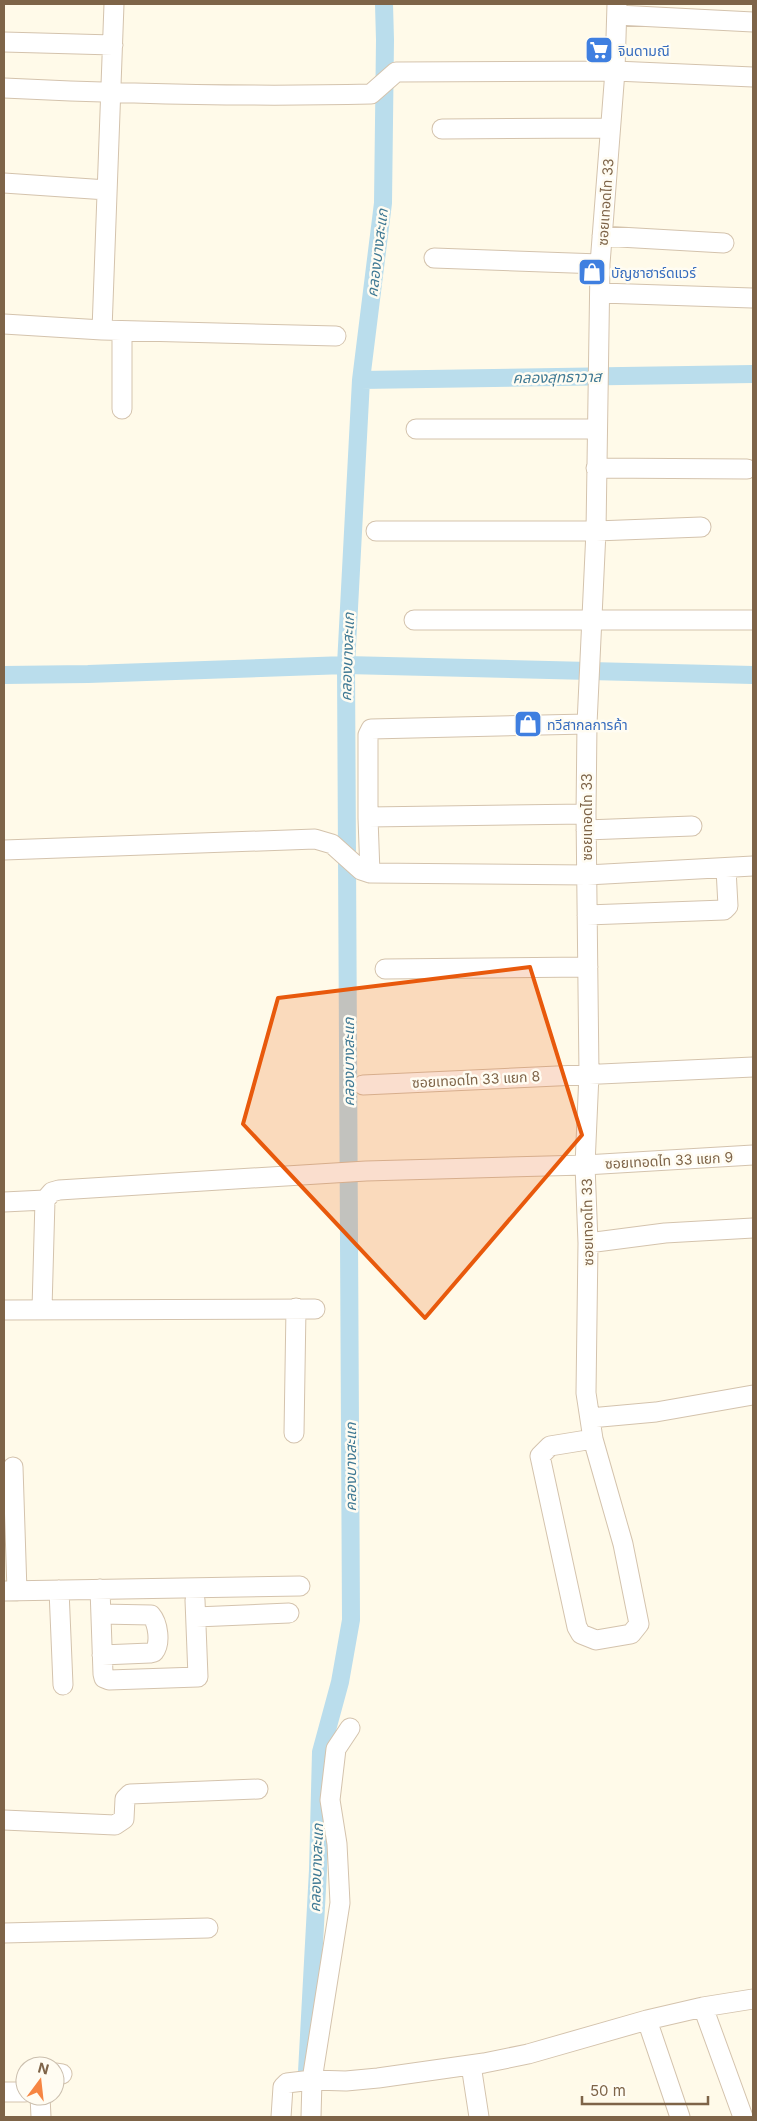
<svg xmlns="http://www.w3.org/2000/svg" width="757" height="2121" font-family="Inter,'Noto Sans Thai',sans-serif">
<rect width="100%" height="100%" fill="#fffae9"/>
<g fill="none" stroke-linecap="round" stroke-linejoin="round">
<path stroke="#baddec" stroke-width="18" d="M361,380L753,374
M4,675L88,674L346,665L753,675
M307,2072L318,1870L321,1752L340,1682L351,1620L346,665L361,380L383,203L385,40L384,4"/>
<defs>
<path id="minor" d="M617,15L753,22
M4,42L113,45
M4,88C126,94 248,97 371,94L396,72L615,71L753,77
M442,129L610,128
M4,183L107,190
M602,236L724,243
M434,258L600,264
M601,293L752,298
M4,324L102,330L336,336
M102,330L114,4
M122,409V331
M416,429H597
M596,468L747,469
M376,531H596L701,527
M414,620H753
M368,817L586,814
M586,830L692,826
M4,850L315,839L332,844L361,870L370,873L587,875L753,866
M370,873L368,818V735L371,729L587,724
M587,915L724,910L728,906L726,869
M385,969L588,967
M363,1085L753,1067
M4,1202L45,1200
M588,1243L665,1233L753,1228
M42,1309L45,1200L52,1192L59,1190L366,1171L585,1165L753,1155
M4,1310L315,1309
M590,1418L656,1412L753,1395
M294,1433L296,1308
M593,1439L550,1446L540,1456L577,1627L581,1634L596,1640L631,1634L639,1624L623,1544L593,1439L586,1393L588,1243L585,1165L589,1074L586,814L587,724L596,531L600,264L615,71L617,4
M13,1467L17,1591
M100,1589L103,1674L104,1678L109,1680L198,1677L195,1600
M59,1590L63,1685
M4,1591L300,1586
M101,1614L151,1615C158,1623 161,1643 154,1652L150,1653L102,1655
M196,1617L289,1613
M4,1820L115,1825L124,1819L125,1799L130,1794L258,1789
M4,1933L208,1928
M703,2007L743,2117
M647,2020L680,2117
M471,2065L479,2117
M55,2073L62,2074
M4,2092H25
M40,2096L41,2117
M281,2117L283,2087L287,2083L312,2080L346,2081L378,2078L484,2063L528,2054L647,2020L703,2007L753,1999
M311,2117L312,2080L340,1903L337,1844L330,1800L336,1749L350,1728"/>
</defs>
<use href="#minor" stroke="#d4c3ad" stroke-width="21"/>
<use href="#minor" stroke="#fff" stroke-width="19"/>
</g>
<path fill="#e8590c" fill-opacity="0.2" stroke="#e8590c" stroke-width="4" stroke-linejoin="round" d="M530,967L582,1135L425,1318L243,1124L278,998Z"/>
<defs>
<symbol id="supermarket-square" viewBox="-11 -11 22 22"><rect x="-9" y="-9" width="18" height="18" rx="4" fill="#3f7fe0" stroke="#fffcf2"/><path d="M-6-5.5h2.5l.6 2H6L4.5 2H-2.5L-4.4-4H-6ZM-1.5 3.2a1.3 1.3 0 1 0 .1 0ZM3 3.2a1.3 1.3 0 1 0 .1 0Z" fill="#fff"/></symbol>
<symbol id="shop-square" viewBox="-11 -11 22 22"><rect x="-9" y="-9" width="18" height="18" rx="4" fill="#3f7fe0" stroke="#fffcf2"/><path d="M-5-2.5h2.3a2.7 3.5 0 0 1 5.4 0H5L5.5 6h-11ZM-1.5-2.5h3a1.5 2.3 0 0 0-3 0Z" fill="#fff"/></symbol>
</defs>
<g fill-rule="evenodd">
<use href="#supermarket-square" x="583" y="34" width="32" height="32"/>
<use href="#shop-square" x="576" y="256" width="32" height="32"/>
<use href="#shop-square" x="512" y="708" width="32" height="32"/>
</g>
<g text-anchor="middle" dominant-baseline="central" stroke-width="5" stroke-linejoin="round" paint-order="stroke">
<g font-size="14" fill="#366cbe" stroke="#fffcf2" text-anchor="start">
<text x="618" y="50">จินดามณี</text>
<text x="611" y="272">บัญชาฮาร์ดแวร์</text>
<text x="547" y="724">ทวีสากลการค้า</text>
</g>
<g font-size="14" fill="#7e6448" stroke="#fffcf2">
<text transform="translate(605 202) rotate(-86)">ซอยเทอดไท 33</text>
<text transform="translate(586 817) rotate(-90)">ซอยเทอดไท 33</text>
<text transform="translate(476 1079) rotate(-3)">ซอยเทอดไท 33 แยก 8</text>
<text transform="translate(669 1160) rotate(-3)">ซอยเทอดไท 33 แยก 9</text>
<text transform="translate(587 1222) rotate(-91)">ซอยเทอดไท 33</text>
</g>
<g font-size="15" font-style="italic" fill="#3f7994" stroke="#fffcf2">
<text transform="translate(377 253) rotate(-83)">คลองบางสะแก</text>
<text transform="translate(557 377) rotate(-1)">คลองสุทธาวาส</text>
<text transform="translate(347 657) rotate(-88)">คลองบางสะแก</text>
<text transform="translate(348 1062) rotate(-90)">คลองบางสะแก</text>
<text transform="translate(350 1467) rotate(-90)">คลองบางสะแก</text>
<text transform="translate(316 1868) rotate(-88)">คลองบางสะแก</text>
</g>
</g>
<rect width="757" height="2121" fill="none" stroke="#7e6448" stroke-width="10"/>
<g transform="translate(40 2081) rotate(15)"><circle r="24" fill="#fffcf2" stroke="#cbbfae"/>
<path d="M0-4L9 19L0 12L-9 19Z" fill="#f68542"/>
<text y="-8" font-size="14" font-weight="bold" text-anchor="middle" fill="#7e6448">N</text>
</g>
<path d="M582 2096v8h126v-8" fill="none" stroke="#7e6448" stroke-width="2.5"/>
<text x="590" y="2096" font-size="15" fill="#7e6448" stroke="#fffcf2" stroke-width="4" paint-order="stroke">50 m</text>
</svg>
